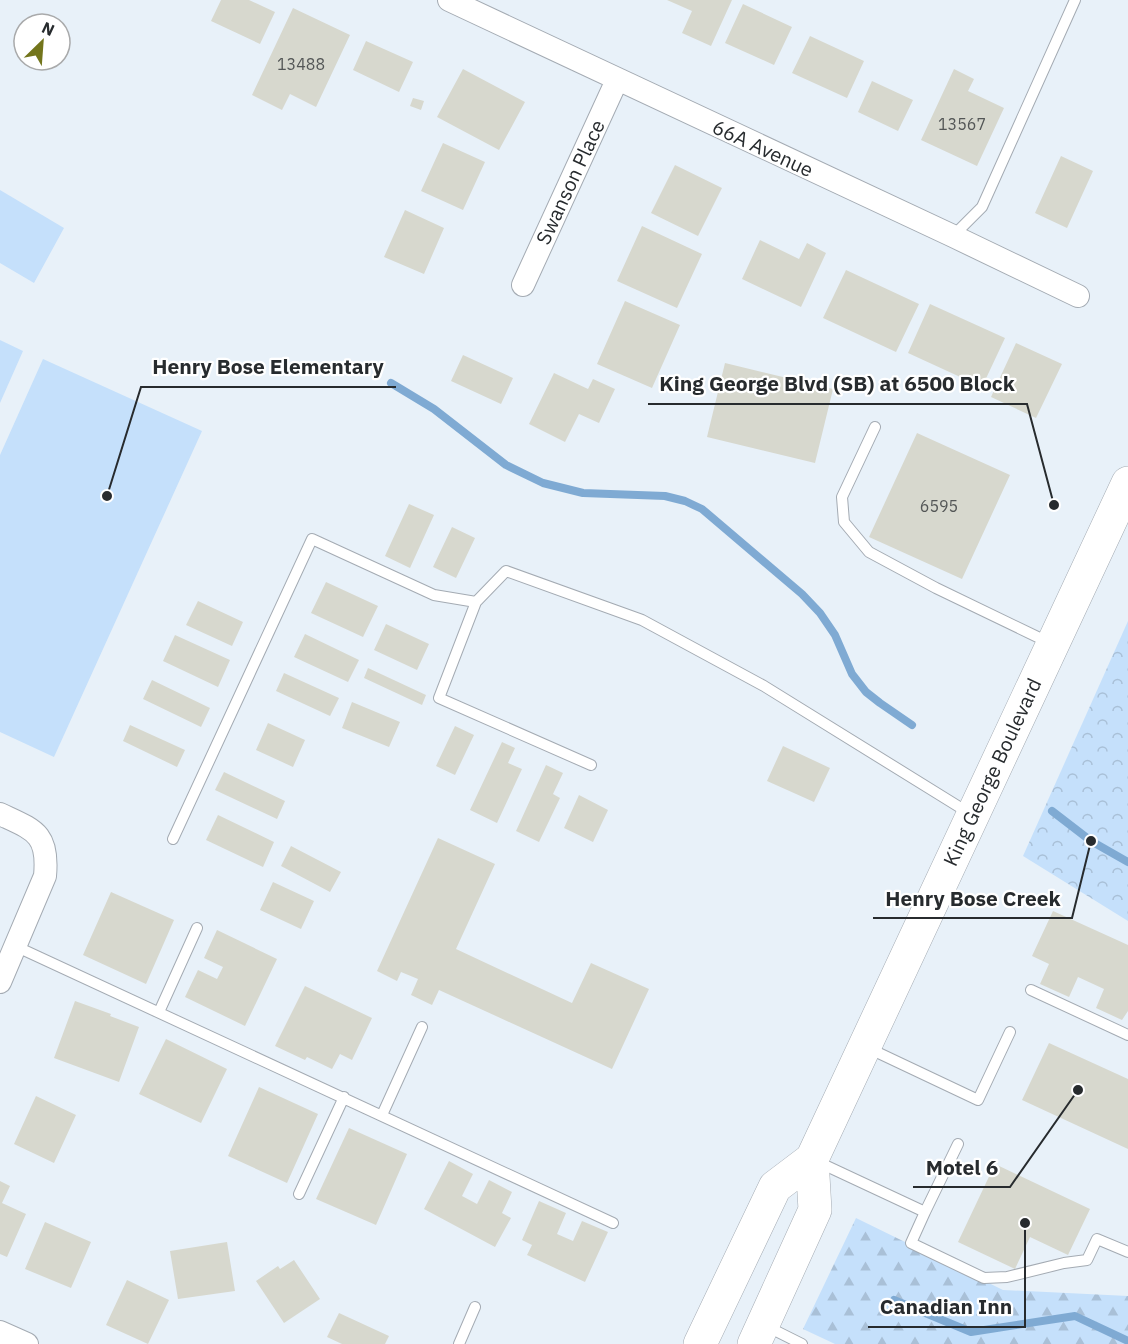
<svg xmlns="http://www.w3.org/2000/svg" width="1128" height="1344" font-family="'IBM Plex Sans',sans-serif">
<defs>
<pattern id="forest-firs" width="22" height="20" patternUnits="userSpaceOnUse" patternTransform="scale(1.5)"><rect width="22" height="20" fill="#c5e0fb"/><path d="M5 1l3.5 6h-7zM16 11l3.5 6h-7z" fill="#a9c0d7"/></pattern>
<pattern id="park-crowns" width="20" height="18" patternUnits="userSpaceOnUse" patternTransform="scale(1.5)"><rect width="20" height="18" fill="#c5e0fb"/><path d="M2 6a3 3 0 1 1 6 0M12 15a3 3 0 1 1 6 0" fill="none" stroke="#a9c0d7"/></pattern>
</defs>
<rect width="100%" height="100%" fill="#e8f1f9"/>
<path fill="url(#forest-firs)" d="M856,1218L1003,1290L1128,1296V1344H835L803,1329Z"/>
<path fill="url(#park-crowns)" d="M1128,621V921L1023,856Z"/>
<path fill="#c5e0fb" d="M0,190L64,228L34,283L0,263Z
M0,340L23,351L0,403Z
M43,359L202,431L54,757L0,732V455Z"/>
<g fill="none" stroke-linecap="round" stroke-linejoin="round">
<path stroke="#7faad3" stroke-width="8" d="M391,383L434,409L506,465L543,483L583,493L665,496L685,501L702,509L802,594L820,613L835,635L852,674L866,692L880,703L912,725
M1052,811L1091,841L1128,862
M894,1300L971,1332L1075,1316L1128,1341"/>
</g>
<path fill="#d7d8ce" d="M221,0H249L275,12L260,44L211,21Z
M667,0H732L711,46L682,33L692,11Z
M743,4L792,27L774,65L725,43Z
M293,8L350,35L316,107L290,94L282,110L252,95Z
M810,36L864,61L847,98L792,73Z
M366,41L413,62L399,92L353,70Z
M463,69L525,102L499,150L437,117Z
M954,69L974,79L968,91L1004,108L977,166L921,140Z
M872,81L913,100L898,131L858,112Z
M413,98L424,101L421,110L410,106Z
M443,143L485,162L463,210L421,191Z
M1061,156L1093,171L1067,228L1035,213Z
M675,165L722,188L698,236L651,213Z
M405,210L444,228L424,274L384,257Z
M642,226L702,254L677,308L617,281Z
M760,240L799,259L807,243L826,253L801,307L742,279Z
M846,270L919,304L896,352L823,318Z
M625,301L680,325L652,388L597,364Z
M930,304L1005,338L982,387L908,353Z
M1016,343L1062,364L1036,418L991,397Z
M463,355L513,378L501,404L451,381Z
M725,363L833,389L815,463L707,437Z
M554,373L588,389L593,379L615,389L599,423L579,414L565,442L529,424Z
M917,433L1010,475L962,579L869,537Z
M409,504L434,515L410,568L385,556Z
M452,527L475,538L456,578L433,567Z
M326,582L378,606L363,637L311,613Z
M198,601L243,622L232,646L186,625Z
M386,624L429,644L417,670L374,650Z
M305,634L359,660L348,682L294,657Z
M175,635L230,660L218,687L163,661Z
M368,668L426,695L422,705L364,678Z
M284,673L339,698L330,716L276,691Z
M152,680L210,708L201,727L143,699Z
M352,702L400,722L389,747L342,728Z
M268,723L305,740L293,767L256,750Z
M130,725L185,750L177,767L123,741Z
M455,726L474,735L455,775L436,766Z
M502,742L515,748L508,763L522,769L497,823L470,810Z
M783,746L830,768L814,802L767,781Z
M546,765L563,773L553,794L560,798L539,842L516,831Z
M224,772L285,801L277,819L215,790Z
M579,795L608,810L593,842L564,828Z
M218,815L274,842L263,867L206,840Z
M438,838L495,864L456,949L572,1003L591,963L649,989L612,1069L439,990L432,1005L411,995L418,979L401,972L397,981L377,971Z
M291,846L341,872L330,892L281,866Z
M273,882L314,901L301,929L260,910Z
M111,892L174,920L146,984L83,955Z
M1053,911L1128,945V1011L1122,1020L1096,1008L1104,989L1078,977L1069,997L1040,984L1049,964L1032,956Z
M217,930L277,959L245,1026L185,997L198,970L217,979L223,967L204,958Z
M305,986L372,1018L352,1060L340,1054L332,1069L307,1057L305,1060L275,1046Z
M75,1001L111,1014L110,1016L139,1027L119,1082L54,1058Z
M166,1039L227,1069L201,1123L139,1094Z
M1049,1043L1128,1079V1149L1022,1100Z
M259,1087L318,1114L287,1183L228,1156Z
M36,1096L76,1115L54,1163L14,1144Z
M349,1128L407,1154L376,1225L316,1199Z
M449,1161L473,1174L462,1196L477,1204L489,1180L512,1192L502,1213L511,1218L495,1247L424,1209Z
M995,1164L1090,1209L1068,1255L1030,1237L1015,1269L958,1242Z
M0,1181L10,1186L2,1203L26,1214L7,1257L0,1254Z
M539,1201L566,1213L557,1234L573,1241L582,1221L608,1232L585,1282L527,1255L532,1245L522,1240Z
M45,1222L91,1242L71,1288L25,1269Z
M227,1242L235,1291L178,1299L170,1251Z
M294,1260L320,1299L284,1323L256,1281L278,1266L280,1269Z
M127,1280L169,1300L148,1344L106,1325Z
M339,1313L389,1336L385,1344H342L327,1337Z"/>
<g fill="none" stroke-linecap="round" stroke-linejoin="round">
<defs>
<path id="lane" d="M953,236L982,207L1075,0
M875,427L842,497L844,522L869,552L936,588L1050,643
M476,602L439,698L591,765
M173,839L312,539L434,595L476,602L506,571L642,620L764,686L969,813
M15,946L613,1223
M1031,990L1128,1035
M159,1012L197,928
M868,1048L978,1100L1010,1032
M382,1115L422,1027
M818,1162L925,1212L958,1144
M299,1194L344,1097
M925,1212L911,1243L984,1278L1007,1277L1064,1263L1087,1260L1097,1239L1128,1252
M766,1326L802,1344
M459,1344L475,1307"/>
<path id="street" d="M449,0L953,236L1078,296
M523,285L617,80
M0,814C34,830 49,833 45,876L0,982
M0,1332L27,1344"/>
<path id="primary" d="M700,1344L775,1187L812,1159L1128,483
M754,1344L815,1210L812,1159"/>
</defs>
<use href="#lane" stroke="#a4abb3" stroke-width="12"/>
<use href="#street" stroke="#a4abb3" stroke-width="24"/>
<use href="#primary" stroke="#a4abb3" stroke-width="34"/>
<use href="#lane" stroke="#fff" stroke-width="10"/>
<use href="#street" stroke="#fff" stroke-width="22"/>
<use href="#primary" stroke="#fff" stroke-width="33"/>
</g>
<g text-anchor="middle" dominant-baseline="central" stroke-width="4.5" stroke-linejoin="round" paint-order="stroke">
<g font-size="16" fill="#535656">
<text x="301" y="64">13488</text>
<text x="962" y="124">13567</text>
<text x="939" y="506">6595</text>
</g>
<g font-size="20" fill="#272b2e" stroke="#fff">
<text transform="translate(763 148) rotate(25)">66A Avenue</text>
<text transform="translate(570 182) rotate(-65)">Swanson Place</text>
<text transform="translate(992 772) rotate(-65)">King George Boulevard</text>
</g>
</g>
<path fill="none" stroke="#272b2e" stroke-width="2" d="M107 496L141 387H396M1054 505L1027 404H648M1091 841L1072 918H873M1078 1090L1010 1187H913M1025 1223L1025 1327H868"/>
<g fill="#272b2e" stroke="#fff" stroke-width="2">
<circle cx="107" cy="496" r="6"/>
<circle cx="1054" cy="505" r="6"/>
<circle cx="1091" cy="841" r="6"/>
<circle cx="1078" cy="1090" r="6"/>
<circle cx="1025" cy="1223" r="6"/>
</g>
<g font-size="21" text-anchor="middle" font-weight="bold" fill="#272b2e" stroke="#fff" stroke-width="4.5" stroke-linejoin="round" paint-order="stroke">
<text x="268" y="374">Henry Bose Elementary</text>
<text x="837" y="391">King George Blvd (SB) at 6500 Block</text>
<text x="973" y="906">Henry Bose Creek</text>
<text x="962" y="1175">Motel 6</text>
<text x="946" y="1314">Canadian Inn</text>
</g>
<g transform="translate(42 42) rotate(25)"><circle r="28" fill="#ffffff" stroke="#a9aaab" stroke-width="1.5"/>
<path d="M0-4.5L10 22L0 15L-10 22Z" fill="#73751c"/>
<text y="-9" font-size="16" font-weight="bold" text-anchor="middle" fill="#272b2e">N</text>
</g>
</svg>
